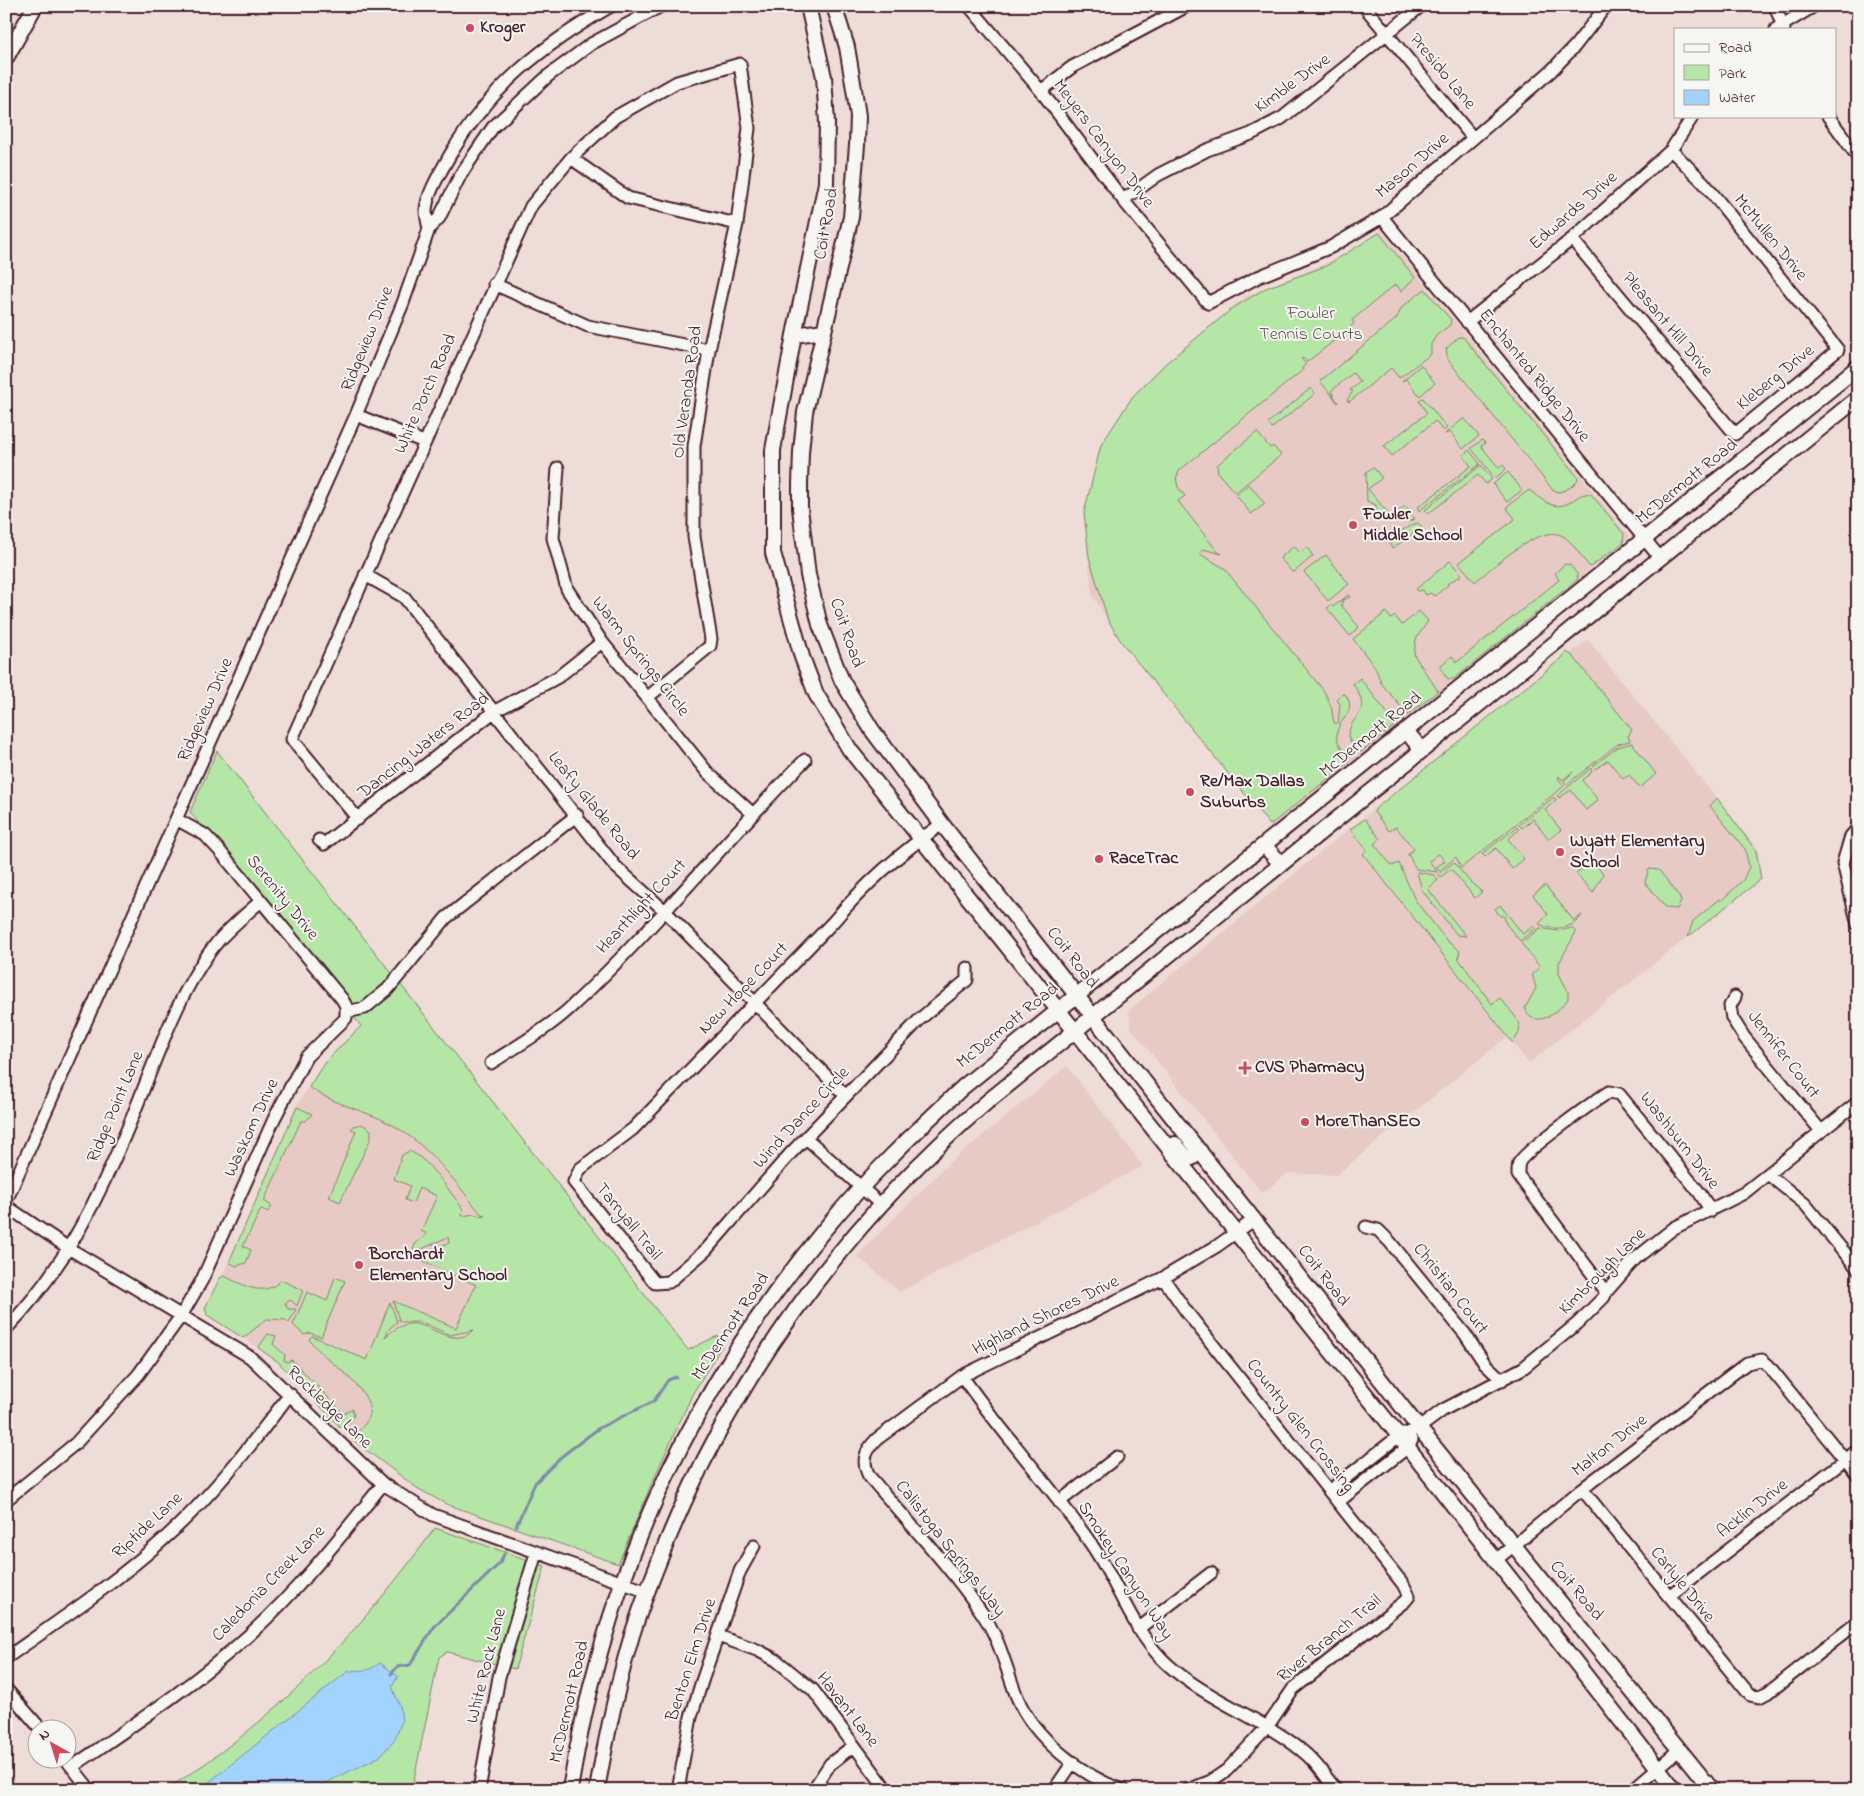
<svg xmlns="http://www.w3.org/2000/svg" width="1864" height="1796" font-family="'Indie Flower',sans-serif">
<rect width="100%" height="100%" fill="#eedcd7"/>
<filter id="ink" filterUnits="userSpaceOnUse"><feTurbulence type="fractalNoise" baseFrequency=".02" numOctaves="2"/><feDisplacementMap in="SourceGraphic" scale="10" xChannelSelector="R" yChannelSelector="G"/><feConvolveMatrix kernelMatrix="1 2 1 2 8 2 1 2 1" color-interpolation-filters="sRGB"/></filter>
<g filter="url(#ink)">
<path fill="#e8cac4" d="M1381,230L1630,537L1272,828L1122,643L1092,595L1084,513L1101,445L1133,396L1166,363L1246,296L1322,265L1354,249Z
M1588,640L1758,849L1761,879L1529,1063L1507,1037L1336,1175L1288,1173L1262,1193L1131,1028L1129,1010L1345,832Z
M362,1028L548,1262L354,1441L277,1361L205,1311L247,1224L296,1106L324,1063Z
M1067,1066L1143,1166L900,1292L857,1256L948,1164Z"/>
<path fill="#b4e6a6" stroke="#7f8268" d="M1379,233L1413,275L1415,278L1401,291L1396,284L1352,320L1354,323L1349,329L1307,362L1303,358L1301,359L1306,364L1302,368L1303,370L1180,470L1176,478L1178,487L1185,496L1178,501L1218,552L1222,554L1203,549L1200,554L1224,568L1324,691L1331,706L1334,723H1338L1340,704L1336,699L1344,693C1361,714 1334,718 1337,739C1339,748 1349,755 1349,762L1270,825L1122,643L1108,620L1089,557L1084,513L1101,445L1133,396L1166,363L1233,308L1266,288L1326,266Z
M1425,289L1451,320L1450,325L1436,336L1431,344V354L1399,378L1391,368L1349,402L1347,400L1353,391L1350,390L1360,382L1353,373L1331,391L1338,403L1320,381L1396,319L1402,307Z
M1459,337H1463L1577,476L1578,479C1574,486 1566,491 1558,492L1552,489L1448,360L1446,349Z
M1421,365L1435,383L1420,396L1406,379L1402,381Z
M1311,388L1315,394L1272,428L1268,423Z
M1423,398L1447,428L1443,431L1435,421L1392,456L1384,446L1427,413L1419,401Z
M1464,418L1479,436L1463,449L1450,432L1445,434Z
M1257,432L1270,448L1273,446L1281,455L1235,493L1218,473L1217,465Z
M1482,440L1485,443L1481,446L1499,468L1503,465L1506,469L1495,478L1471,448Z
M1469,450L1480,464L1419,511L1417,508L1471,466L1463,455Z
M1481,465L1492,479L1486,484L1478,475L1428,514L1425,510Z
M1373,467L1382,478L1368,489L1391,517L1405,506L1415,519L1407,522L1403,517C1392,515 1385,516 1376,512V505L1367,501L1366,472Z
M1508,472L1522,490L1507,502L1493,484Z
M1249,484L1265,504L1251,514L1236,495Z
M1529,490C1536,495 1545,503 1553,505C1569,510 1577,491 1591,494L1624,534L1623,543L1590,567C1581,558 1573,541 1561,535C1538,525 1492,568 1475,582L1459,563L1515,519L1506,507Z
M1418,523L1422,527L1392,549L1390,544L1393,537C1400,532 1409,525 1418,523Z
M1294,546L1300,553L1307,547L1313,556L1293,573L1280,558Z
M1326,555L1349,584L1328,601L1304,572Z
M1450,561L1462,575L1447,584L1448,585L1435,596L1430,593L1426,595L1423,590L1418,591L1416,589Z
M1565,564L1570,565L1577,574L1578,579L1454,679H1448L1441,669V665L1452,656L1457,662L1559,580L1555,573Z
M1348,595L1350,597L1343,600L1341,605L1359,627L1350,636L1327,608L1331,605L1333,607Z
M1419,611L1428,621L1416,639L1414,655L1438,691L1408,715L1381,683L1375,667L1353,639L1386,612L1391,619L1395,616L1402,625Z
M1566,652L1572,655L1632,730L1628,736L1630,741L1618,744L1566,785L1564,781L1573,772L1562,780L1559,776L1558,778L1564,786L1461,868L1456,857L1439,871L1436,867L1445,861L1439,854L1429,861L1437,872L1416,869L1408,854L1414,849L1396,827L1389,831L1374,812L1376,808L1562,658Z
M1360,678L1395,723L1392,728L1361,752L1351,743L1348,736C1351,713 1374,714 1353,684Z
M1632,743L1656,774L1640,788L1629,775L1623,779L1608,760L1596,769L1593,766L1618,747Z
M217,751L688,1350L715,1337L728,1336L693,1393L654,1478L618,1564L446,1504L417,1488L354,1441C355,1431 367,1426 369,1415C375,1388 322,1360 309,1339L312,1336L367,1360L390,1302L397,1322L389,1329L385,1337C393,1331 398,1326 408,1324C429,1320 452,1351 474,1330L450,1335L421,1322H402L399,1320L393,1301L456,1328L476,1285L412,1256L449,1243L448,1237L411,1254L416,1243L427,1234L421,1231L437,1196L419,1188L413,1203L405,1200L410,1186L394,1179L402,1155L409,1151C427,1157 449,1191 461,1206L463,1210L462,1216L474,1214L484,1217L485,1215L481,1214C453,1179 429,1145 389,1123C364,1110 332,1104 309,1087L325,1062L361,1026L190,812Z
M1591,768L1592,772L1582,780L1598,800L1586,810L1571,790L1559,798L1557,796Z
M1554,797L1556,800L1545,810L1561,830L1549,839L1533,819L1522,828L1519,825Z
M1717,798L1756,851L1761,879L1688,937L1693,921L1720,899L1721,901L1743,880L1749,867L1745,849L1710,806Z
M1365,819L1380,839L1374,844L1392,866L1399,863L1415,900L1447,941L1460,951L1458,958L1492,1004L1500,998C1511,1012 1530,1027 1512,1042L1363,854L1367,850L1350,829Z
M1517,827L1519,830L1508,839L1524,859L1512,869L1496,848L1485,857L1482,854Z
M1593,861L1603,874L1593,893L1576,873Z
M1454,862L1470,882L1482,892L1475,898L1451,869L1441,877L1438,874Z
M1649,869L1659,870L1679,896L1681,902L1677,909L1666,908L1645,882Z
M1417,872L1434,875L1438,880L1428,889L1466,936L1457,935L1422,890Z
M1545,885L1574,921L1582,915C1573,930 1553,931 1539,924L1548,914L1533,895Z
M1500,905L1523,934L1534,926L1536,928L1520,941L1506,924L1504,916H1500L1495,909Z
M1540,928L1558,931L1572,928L1576,932L1559,963V974L1568,991V999C1559,1010 1543,1026 1529,1016L1525,1008L1536,988L1532,974L1540,967L1521,943Z
M297,1107L312,1114L306,1121H301L264,1201L272,1206L268,1212L261,1209L243,1246L251,1250L246,1263L236,1266L229,1262Z
M362,1124L371,1130V1138L340,1202L329,1197L356,1131L351,1129L353,1126Z
M224,1276C242,1284 264,1299 281,1280L303,1290L297,1306L291,1300L285,1303L288,1309H296L289,1323L286,1320L267,1319L243,1338L207,1315L205,1308L220,1278Z
M335,1277L345,1281L321,1337L310,1333L304,1335L293,1325L307,1292L327,1301Z
M268,1334L276,1336L273,1344L285,1355L284,1360L287,1362L292,1360L344,1414L352,1408L354,1415L351,1421L341,1428L277,1361L258,1348Z
M435,1528L545,1566L515,1669L447,1652L439,1657L412,1789L165,1790C274,1723 361,1631 435,1528Z"/>
<path fill="#a1d3fe" stroke="#7e8baa" d="M380,1663L398,1676L392,1687L400,1706L402,1721L394,1741L379,1757L311,1790H199L347,1672C362,1668 366,1674 380,1663Z"/>
<g fill="none" stroke-linecap="round" stroke-linejoin="round">
<path stroke="#7e8baa" stroke-width="3" d="M516,1526L535,1483L562,1456L599,1428L654,1401L668,1380L676,1377
M391,1674L397,1667L410,1665L434,1627L500,1563L504,1554"/>
<defs>
<path id="minor" d="M969,6L1041,91L1123,200L1208,303L1258,277L1331,247L1382,217L1551,71L1575,46L1606,6
M1364,6L1473,138
M1775,6L1784,29
M1776,29L1814,6
M1041,91L1072,67L1187,6
M1828,116L1858,157
M571,158L628,198L737,224
M1123,200L1158,175L1207,150L1251,134L1282,118L1421,6
M1382,217L1660,558
M429,229C428,224 426,216 426,210C427,193 442,170 450,155C491,86 543,45 611,6
M1572,239L1735,434L1838,350L1704,183L1671,150
M494,284L588,326L709,350
M1467,322L1572,239L1671,150L1693,116
M356,415L424,442
M558,468L553,538L567,589L602,642L708,773L752,813
M365,575L404,597L615,866L665,911L846,1096
M358,819L292,739L531,206L571,158L615,117L677,82L740,64L749,128L737,224L709,350L694,446V537L711,639L710,646L648,697
M942,824C901,852 865,884 833,922L633,1129L580,1169L574,1182L655,1283L669,1282L706,1250L790,1154L921,1018L967,980V968
M1858,828L1851,836L1843,863L1858,925
M319,840L324,844L495,711L558,677L602,642
M1735,997L1730,1006L1732,1018L1744,1037L1821,1131
M346,1012L365,1008L388,989L446,918L577,815
M491,1063C517,1046 546,1030 569,1009C653,931 724,841 805,760
M806,1138L880,1204
M1769,1175L1805,1204L1858,1269
M6,1201L356,415L403,303L429,229L439,218L461,174L493,127L548,76L591,44L661,6
M6,1206L70,1249L250,1357L383,1484L433,1515L648,1592
M1366,1227L1378,1230L1390,1242L1465,1334L1485,1364L1502,1380
M1163,1278L1186,1311L1403,1584L1409,1596L1405,1601L1293,1689L1267,1727L1227,1770L1211,1781L1188,1790
M1606,1292L1518,1175C1518,1171 1518,1166 1519,1163C1523,1152 1596,1100 1609,1092L1619,1094L1699,1192L1711,1211
M6,1329C61,1272 93,1209 124,1137C151,1075 176,991 219,940C232,926 247,913 261,901
M962,1376C1002,1434 1051,1485 1091,1544C1117,1581 1130,1626 1162,1659C1203,1700 1264,1717 1307,1755C1318,1765 1327,1778 1336,1790
M1582,1489L1750,1695L1759,1697L1768,1693L1858,1622
M1329,1491L1399,1436L1419,1428L1443,1410L1523,1368L1578,1323L1604,1297L1606,1292L1635,1259L1674,1228L1744,1193L1858,1102
M6,1500L76,1443L138,1375L181,1316L202,1280L274,1119L306,1057L346,1018V1006L342,999L219,850L205,835L176,819
M1059,1502L1117,1457
M1338,1502L1408,1447L1412,1440
M1496,1560L1582,1489L1747,1363L1762,1360L1768,1365L1858,1476
M1669,1596L1858,1450
M1138,1629L1211,1573
M718,1636L757,1650L776,1660L813,1690L887,1790
M6,1658C57,1622 109,1587 156,1546C207,1502 250,1447 290,1394
M6,1689L40,1728
M65,1758L90,1790
M72,1767C133,1725 194,1685 249,1635C299,1590 341,1536 383,1484
M479,1790L499,1677L536,1553
M678,1790L691,1717L702,1681L740,1571L754,1546
M813,1790L830,1764L853,1746
M1054,1790L1073,1762
M1123,1790C1083,1777 1033,1737 1017,1697C1006,1669 1000,1639 982,1613C949,1565 907,1521 869,1476C861,1460 866,1450 877,1439L962,1376L1163,1278L1217,1246L1255,1219
M1632,1790L1680,1749"/>
<path id="major" d="M808,6L824,77L827,123L826,183L794,335L773,450V553L802,657L816,694L850,750L1399,1436L1675,1790
M834,6L847,47L854,89L858,116L857,145L851,217L805,412L801,452L800,484V508L808,575L820,625L842,681L872,730L942,824L1135,1070L1419,1428L1712,1790
M6,58L35,6
M794,335L824,331
M1406,731L1422,750
M1264,845L1281,864
M1175,1144L1186,1157L1192,1158L1200,1151
M570,1790C603,1579 689,1393 825,1229C867,1178 915,1132 963,1087L1858,367
M597,1790C606,1738 617,1686 632,1635C640,1610 650,1584 660,1559C729,1382 843,1225 987,1102L1858,398"/>
</defs>
<use href="#minor" stroke="#4a1f2b" stroke-width="15"/>
<use href="#major" stroke="#4a1f2b" stroke-width="18"/>
<use href="#minor" stroke="#f6f6f2" stroke-width="11"/>
<use href="#major" stroke="#f6f6f2" stroke-width="14"/>
</g>
</g>
<g fill="#d1495b" stroke="#f6f6f2" stroke-width="2">
<circle cx="470" cy="28" r="5"/>
<circle cx="1353" cy="525" r="5"/>
<circle cx="1190" cy="792" r="5"/>
<circle cx="1560" cy="852" r="5"/>
<circle cx="1099" cy="859" r="5"/>
<path d="M1242.5 1060.5h5v5h5v5h-5v5h-5v-5h-5v-5h5z"/>
<circle cx="1305" cy="1122" r="5"/>
<circle cx="359" cy="1265" r="5"/>
</g>
<g text-anchor="middle" dominant-baseline="central" stroke-width="4" stroke-linejoin="round" paint-order="stroke">
<g font-size="18" font-weight="bold" fill="#4a1f2b" stroke="#f6f6f2" text-anchor="start">
<text x="480" y="28">Kroger</text>
<text x="1363" y="515">Fowler<tspan x="1363" dy="21">Middle School</tspan></text>
<text x="1200" y="782">Re/Max Dallas<tspan x="1200" dy="21">Suburbs</tspan></text>
<text x="1570" y="842">Wyatt Elementary<tspan x="1570" dy="21">School</tspan></text>
<text x="1109" y="859">RaceTrac</text>
<text x="1255" y="1068">CVS Pharmacy</text>
<text x="1315" y="1122">MoreThanSEO</text>
<text x="369" y="1255">Borchardt<tspan x="369" dy="21">Elementary School</tspan></text>
</g>
<g font-size="18" fill="#4a1f2b" stroke="#f6f6f2">
<text transform="translate(1442 72) rotate(50)">Presido Lane</text>
<text transform="translate(1293 84) rotate(-36)">Kimble Drive</text>
<text transform="translate(1103 144) rotate(53)">Meyers Canyon Drive</text>
<text transform="translate(1413 166) rotate(-41)">Mason Drive</text>
<text transform="translate(1574 211) rotate(-41)">Edwards Drive</text>
<text transform="translate(827 224) rotate(-80)">Coit Road</text>
<text transform="translate(1770 238) rotate(51)">McMullen Drive</text>
<text transform="translate(1667 325) rotate(50)">Pleasant Hill Drive</text>
<text transform="translate(368 339) rotate(-68)">Ridgeview Drive</text>
<text transform="translate(1534 376) rotate(51)">Enchanted Ridge Drive</text>
<text transform="translate(1776 378) rotate(-39)">Kleberg Drive</text>
<text transform="translate(688 392) rotate(-82)">Old Veranda Road</text>
<text transform="translate(426 394) rotate(-66)">White Porch Road</text>
<text transform="translate(1687 482) rotate(-39)">McDermott Road</text>
<text transform="translate(846 633) rotate(71)">Coit Road</text>
<text transform="translate(640 657) rotate(52)">Warm Springs Circle</text>
<text transform="translate(206 710) rotate(-66)">Ridgeview Drive</text>
<text transform="translate(1371 735) rotate(-39)">McDermott Road</text>
<text transform="translate(424 746) rotate(-38)">Dancing Waters Road</text>
<text transform="translate(593 806) rotate(51)">Leafy Glade Road</text>
<text transform="translate(282 898) rotate(51)">Serenity Drive</text>
<text transform="translate(642 907) rotate(-47)">Hearthlight Court</text>
<text transform="translate(1072 958) rotate(52)">Coit Road</text>
<text transform="translate(744 989) rotate(-46)">New Hope Court</text>
<text transform="translate(1008 1026) rotate(-39)">McDermott Road</text>
<text transform="translate(1783 1055) rotate(52)">Jennifer Court</text>
<text transform="translate(116 1107) rotate(-67)">Ridge Point Lane</text>
<text transform="translate(802 1118) rotate(-47)">Wind Dance Circle</text>
<text transform="translate(252 1128) rotate(-65)">Waskom Drive</text>
<text transform="translate(1679 1141) rotate(52)">Washburn Drive</text>
<text transform="translate(628 1222) rotate(51)">Tarryall Trail</text>
<text transform="translate(1603 1272) rotate(-45)">Kimbrough Lane</text>
<text transform="translate(1323 1276) rotate(52)">Coit Road</text>
<text transform="translate(1450 1289) rotate(52)">Christian Court</text>
<text transform="translate(1046 1316) rotate(-26)">Highland Shores Drive</text>
<text transform="translate(731 1327) rotate(-56)">McDermott Road</text>
<text transform="translate(329 1408) rotate(44)">Rockledge Lane</text>
<text transform="translate(1300 1426) rotate(52)">Country Glen Crossing</text>
<text transform="translate(1610 1446) rotate(-38)">Malton Drive</text>
<text transform="translate(1753 1509) rotate(-38)">Acklin Drive</text>
<text transform="translate(148 1526) rotate(-43)">Riptide Lane</text>
<text transform="translate(950 1549) rotate(52)">Calistoga Springs Way</text>
<text transform="translate(1125 1571) rotate(57)">Smokey Canyon Way</text>
<text transform="translate(269 1584) rotate(-46)">Caledonia Creek Lane</text>
<text transform="translate(1682 1585) rotate(51)">Carlyle Drive</text>
<text transform="translate(1576 1591) rotate(50)">Coit Road</text>
<text transform="translate(1330 1639) rotate(-39)">River Branch Trail</text>
<text transform="translate(692 1660) rotate(-72)">Benton Elm Drive</text>
<text transform="translate(487 1666) rotate(-76)">White Rock Lane</text>
<text transform="translate(570 1702) rotate(-77)">McDermott Road</text>
<text transform="translate(847 1710) rotate(52)">Havant Lane</text>
</g>
<g font-size="18" fill="#64514a" stroke="#f6f6f2">
<text x="1311" y="314">Fowler<tspan x="1311" dy="21">Tennis Courts</tspan></text>
</g>
</g>
<rect width="1864" height="1796" fill="none" stroke="#f6f6f2" stroke-width="25"/>
<rect x="12" y="12" width="1839" height="1771" fill="none" stroke="#4a1f2b" stroke-width="2" filter="url(#ink)"/>
<rect x="1674" y="28" width="162" height="90" fill="#f6f6f2" stroke="#b1a0a2"/>
<rect x="1684" y="44" width="25" height="8" fill="#f6f6f2" stroke="#b1a0a2"/>
<text x="1719" y="52" font-size="15" fill="#4a1f2b">Road</text>
<rect x="1684" y="65" width="25" height="15" fill="#b4e6a6" stroke="#b1a0a2"/>
<text x="1719" y="78" font-size="15" fill="#4a1f2b">Park</text>
<rect x="1684" y="90" width="25" height="15" fill="#a1d3fe" stroke="#b1a0a2"/>
<text x="1719" y="102" font-size="15" fill="#4a1f2b">Water</text>
<g transform="translate(52 1744) rotate(321)"><circle r="24" fill="#f6f6f2" stroke="#b1a0a2"/>
<path d="M0-4L9 19L0 12L-9 19Z" fill="#d1495b"/>
<text y="-8" font-size="14" font-weight="bold" text-anchor="middle" fill="#4a1f2b">N</text>
</g>
</svg>
